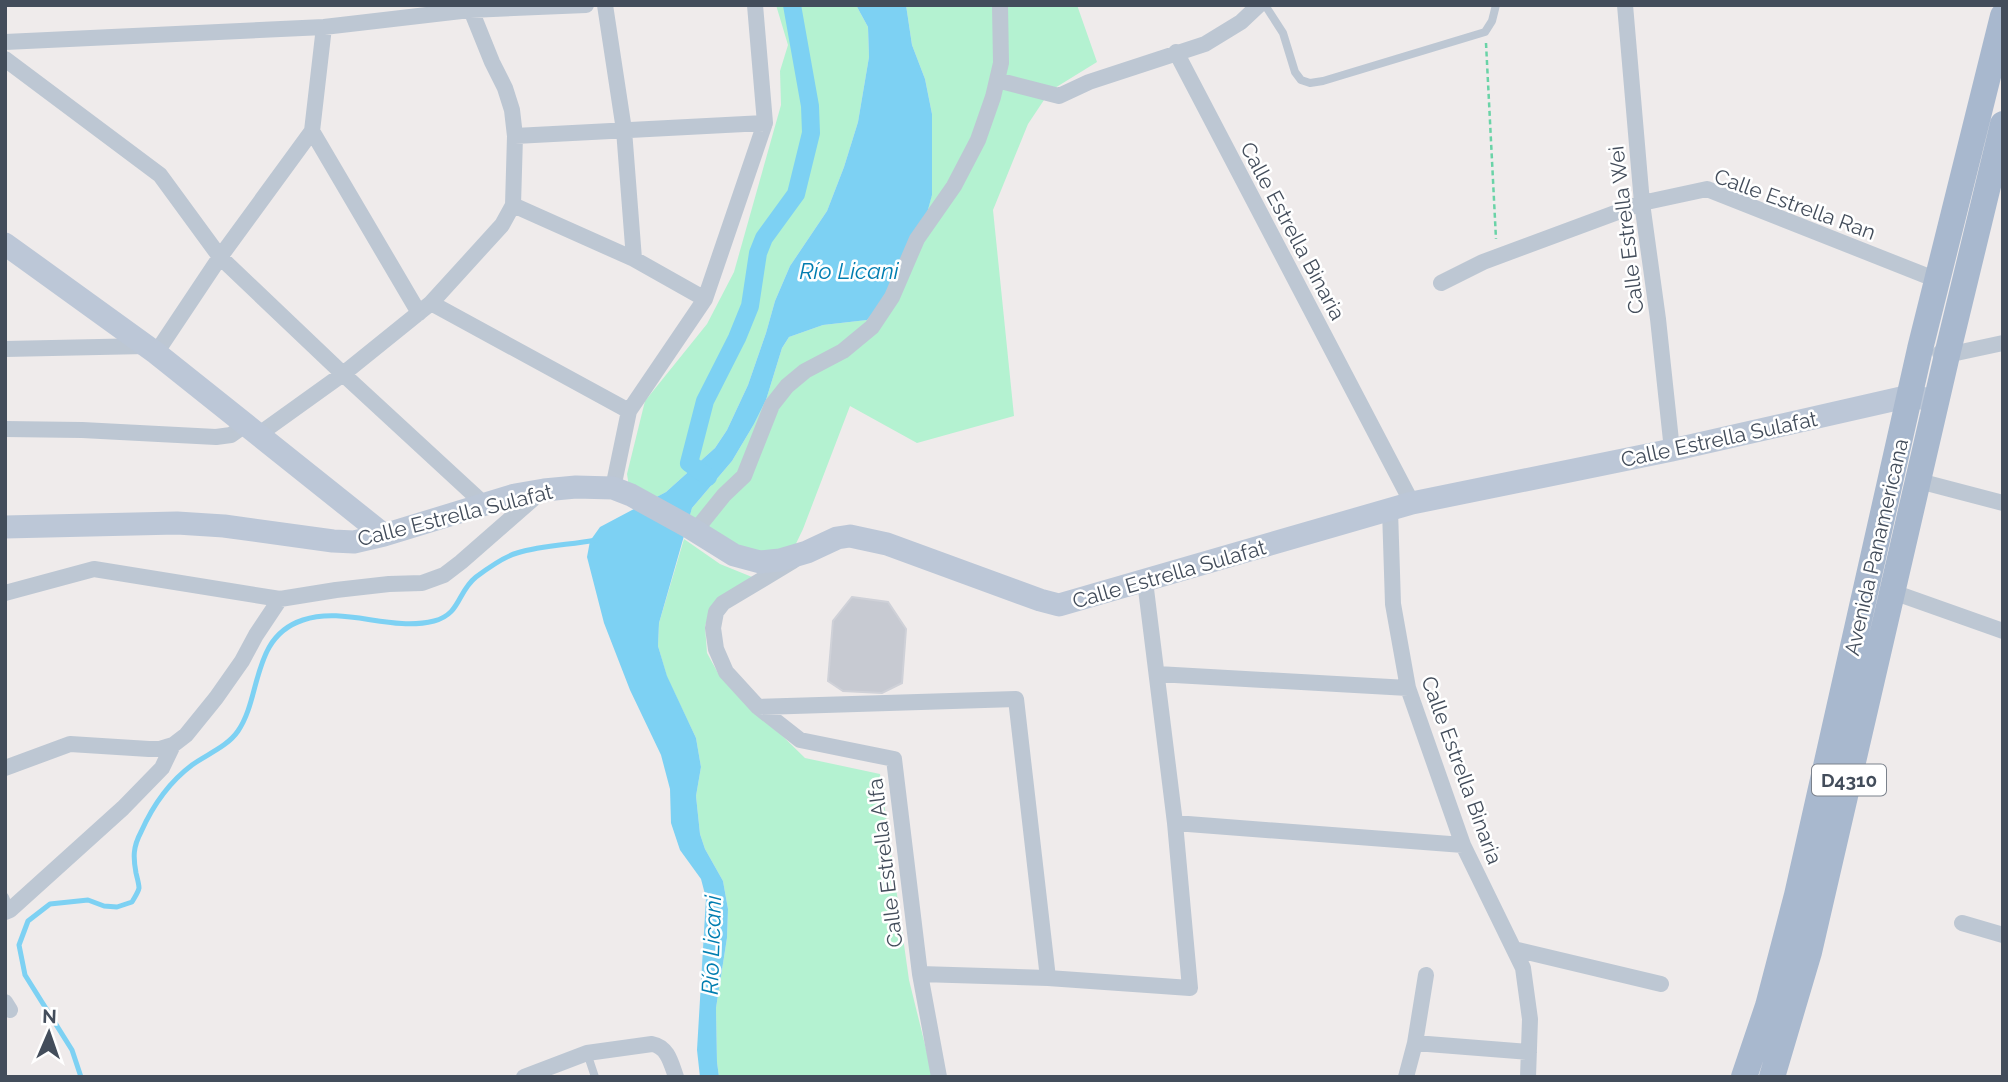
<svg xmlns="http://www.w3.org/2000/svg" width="2008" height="1082" font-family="Raleway,sans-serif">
<rect width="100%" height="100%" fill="#efebeb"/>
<path fill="#b4f2d1" d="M776,5H856L868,27L869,57L858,122L844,167L827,211L790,266L775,301L766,333L748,385L727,430L715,448L666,492L655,498L629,487L627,474L645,401L707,324L734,272L781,105L780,71L788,45Z
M906,5H1077L1097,62L1050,91L1028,124L993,210L1014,416L917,443L850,406L803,529L790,556L743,550L689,518L692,508L732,461L754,424L766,400L782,348L789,337L823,325L867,320L923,228L932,194V114L925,79L912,45Z
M684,539L720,564L757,579L712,606L705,626L707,653L718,673L805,758L880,774L909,980L933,1077H719L717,1062L716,1008L727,938L728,909L723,881L705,849L700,834L696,796L701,767L696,738L667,677L658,646L659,623Z"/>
<path fill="#7dd1f3" d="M856,5H906L912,45L925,79L932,114V195L923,228L904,275L867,320L823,325L789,337L782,348L766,400L754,424L732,461L692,508L659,623L658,646L667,676L696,738L701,767L696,796L700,834L705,849L723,881L728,909L727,938L716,1008L717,1062L719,1077H700L697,1050L706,898L701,879L680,850L671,823L670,789L661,755L630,690L604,623L587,557L590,541L600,527L666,492L715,448L727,430L748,385L766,333L775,301L790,266L827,211L844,167L858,122L869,57L868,27Z"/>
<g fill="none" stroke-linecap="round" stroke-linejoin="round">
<path stroke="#7dd1f3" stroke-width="5" d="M81,1077L72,1050L25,975L19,945L28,921L50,904L88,900L104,906L117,907L132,902C134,898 138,893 139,888C139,884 137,877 136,873C133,857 133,847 141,832C153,805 168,783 192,765C207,754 227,747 238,731C262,696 251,637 303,620C345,606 390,632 434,621C461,614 457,592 476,577C488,568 503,557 517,553C543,545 570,545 596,540"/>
<path stroke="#7dd1f3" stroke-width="18" d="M708,477L689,463L705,401L737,338L750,306L758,253L764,238L796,194L811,133L810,106L792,5"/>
</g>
<path fill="#c7cad2" stroke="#cfd1d8" stroke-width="2" d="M852,597L888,602L906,629L902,683L882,693L843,691L828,681L833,621Z"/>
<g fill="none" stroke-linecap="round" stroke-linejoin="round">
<path stroke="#6ad3a7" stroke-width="2.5" stroke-dasharray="5 3.5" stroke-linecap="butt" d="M1486,43L1496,239"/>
<path stroke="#bdc7d3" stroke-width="8" d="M1265,5L1283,33L1295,72L1301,80L1310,83L1323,81L1485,32L1492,21L1496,5
M5,897L10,910
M587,1053L595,1077"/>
<path stroke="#bdc7d3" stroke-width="16" d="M605,5L624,130L634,259
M1625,5L1642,203L1658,319L1672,450
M5,42L324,27L470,10L586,5
M1176,52L1412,503
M5,59L160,175L220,257L343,374L485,505
M997,80L1059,96L1089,82L1205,44L1241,22L1259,5
M312,131L419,313
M515,136L765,123
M513,205L634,259L705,299
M1441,283L1483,262L1642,203L1707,189L1937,280
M431,303L629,411
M5,349L146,346
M156,353L220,257L312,131L324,27
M1940,353L1947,355L2003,343
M5,429L82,430L216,437L231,435L245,425
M258,435L343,374L431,303L502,225L513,205L515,136L512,110L505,88L492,62L469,5
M1919,481L2003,503
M613,488L629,411L705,299L765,123L755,5
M1390,510L1393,604L1408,688L1463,845L1523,968L1530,1019L1528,1077
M695,531L724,495L744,476L772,405L787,386L805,371L843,351L872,327L892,297L917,239L954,186L978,140L993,97L1001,63L1000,5
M793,561L723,603L716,612L713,628L716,649L726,672L758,707L800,740L894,759L920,974L939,1077
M1893,592L2003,631
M5,593L94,569L280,599L336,590L389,584L422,583L444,575L461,562L541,492
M1157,674L1408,688
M758,707L1016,699L1048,978
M5,768L70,744L149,749H160L173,745L186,735L216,698L242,661L256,635L280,599
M1175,823L1463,845
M5,912L10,910L123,808L162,768L173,745
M1962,923L2003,935
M1514,949L1661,984
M920,974L1048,978L1190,988L1175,823L1145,581
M5,1002L10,1010
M1415,1043L1529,1052
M524,1077L587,1053L652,1044C668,1047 671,1063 676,1077
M1406,1077L1415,1043L1426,975"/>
<path stroke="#bcc7d7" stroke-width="23" d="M5,244L156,353L384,535
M5,527L177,523L224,526L333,541L354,542L384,535L515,495L544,490L576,487L613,488L631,495L689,527L734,555L760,562L780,560L807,552L837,538L850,536L887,544L1040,600L1059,605L1412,503L1672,450L1910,396L1937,401"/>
<path stroke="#a8b8ce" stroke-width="26" d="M1744,1077L1768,1006L1797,895L1920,349L2003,16
M1772,1077L1809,952L1947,355L2003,124"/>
</g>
<g text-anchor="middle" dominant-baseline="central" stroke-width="5" stroke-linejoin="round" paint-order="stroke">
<rect fill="#fff" stroke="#7b828c" stroke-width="2" x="1812" y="764.5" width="74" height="31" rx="5"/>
<g font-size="19" font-weight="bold" fill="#434d5b">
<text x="1849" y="780">D4310</text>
</g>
<g font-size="21" fill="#434d5b" stroke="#fff">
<text transform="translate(1795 204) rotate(20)">Calle Estrella Ran</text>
<text transform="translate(1626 230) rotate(-97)">Calle Estrella Wei</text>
<text transform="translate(1293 231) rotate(62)">Calle Estrella Binaria</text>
<text transform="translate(1719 439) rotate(-12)">Calle Estrella Sulafat</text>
<text transform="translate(455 515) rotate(-14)">Calle Estrella Sulafat</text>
<text transform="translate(1876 547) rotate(-77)">Avenida Panamericana</text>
<text transform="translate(1169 574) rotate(-16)">Calle Estrella Sulafat</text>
<text transform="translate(1462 770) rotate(70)">Calle Estrella Binaria</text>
<text transform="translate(885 863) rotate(-97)">Calle Estrella Alfa</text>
</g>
<g font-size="23" font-style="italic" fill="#007db0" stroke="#fff">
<text x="849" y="270">Río Licani</text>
<text transform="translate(711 945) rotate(-88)">Río Licani</text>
</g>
</g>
<rect width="2008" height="1082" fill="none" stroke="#434d5b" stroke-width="14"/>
<g transform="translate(49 1033) rotate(2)" stroke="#ffffff" stroke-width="5" paint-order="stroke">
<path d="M0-5L12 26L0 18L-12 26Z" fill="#434d5b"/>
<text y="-10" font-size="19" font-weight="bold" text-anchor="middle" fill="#434d5b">N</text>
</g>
</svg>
